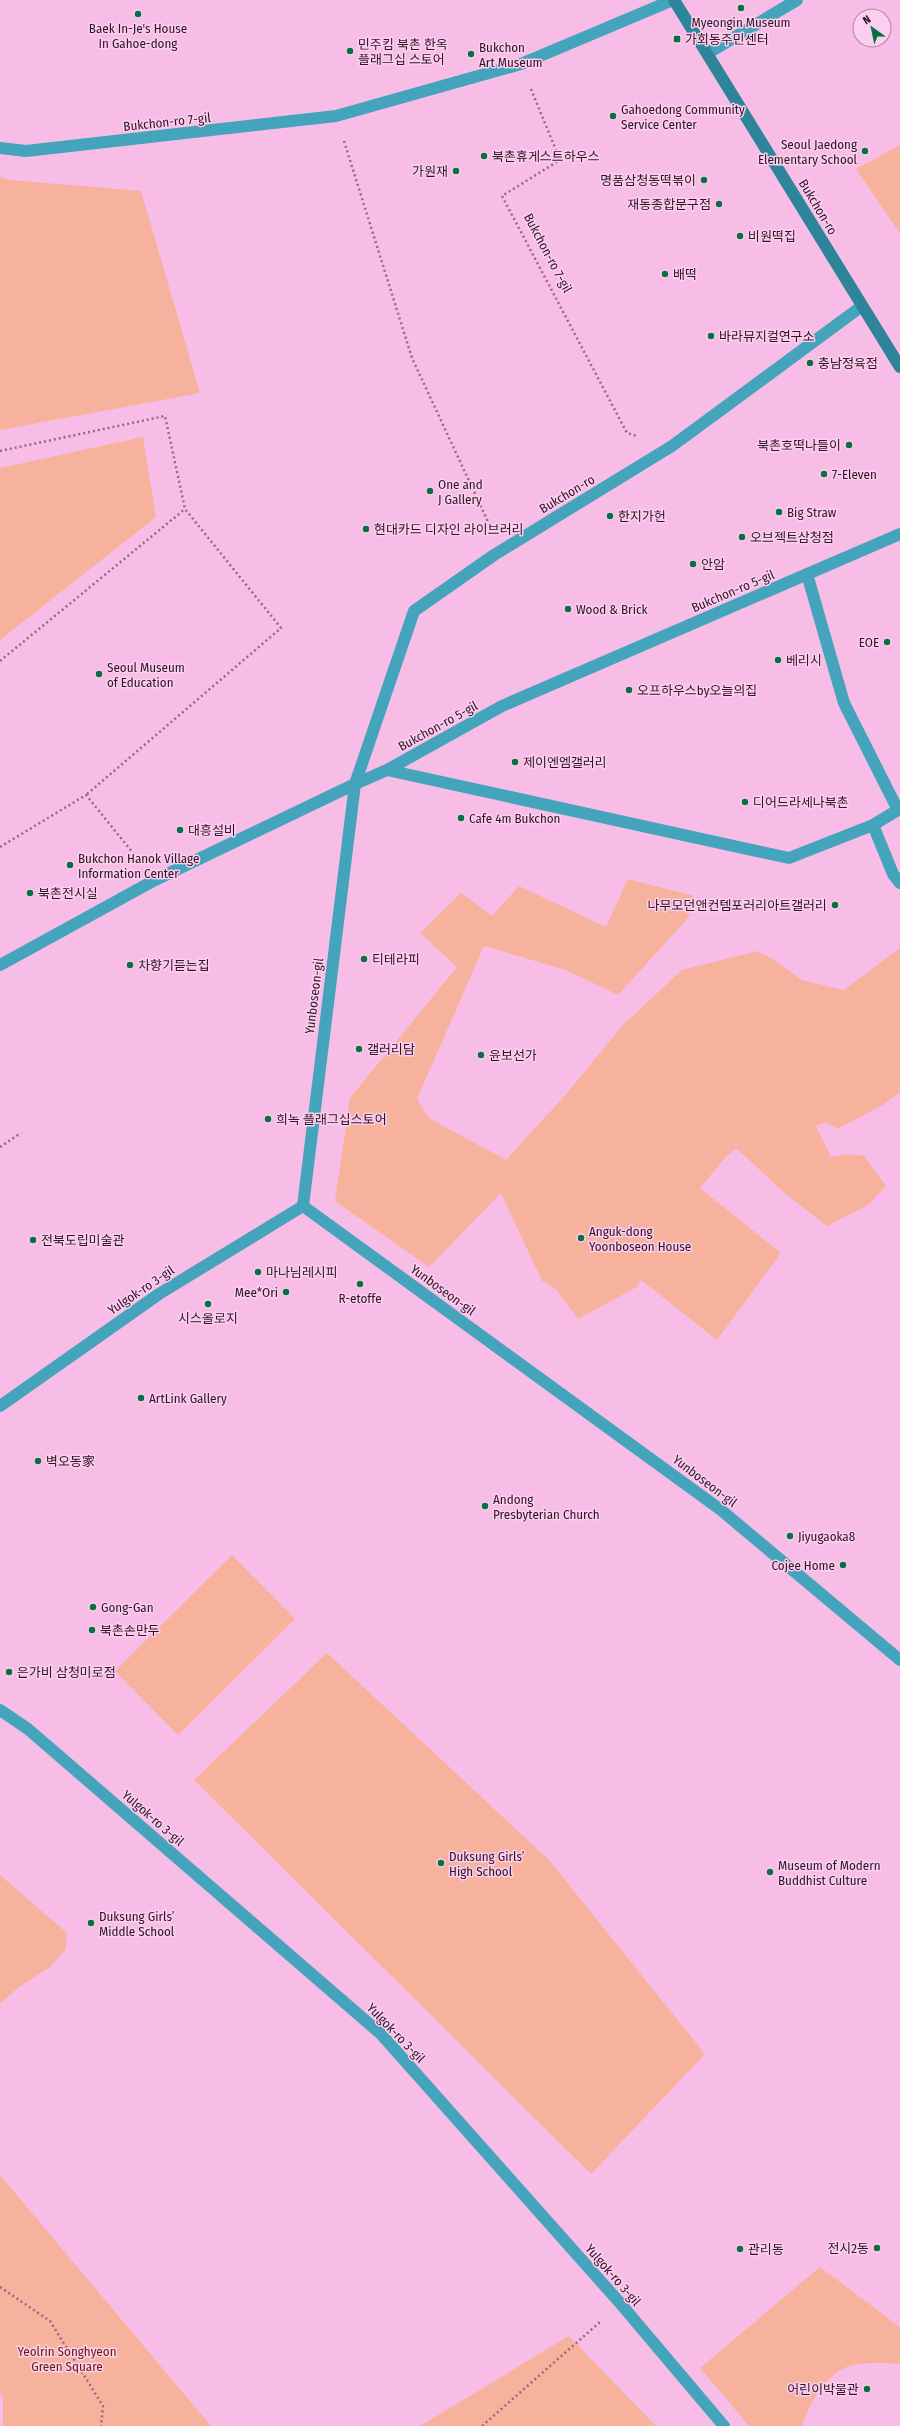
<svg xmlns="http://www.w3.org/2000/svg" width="900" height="2426" font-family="'Fira Sans Condensed','Noto Sans KR',sans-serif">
<rect width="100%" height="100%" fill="#f8bde6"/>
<path fill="#f7b29d" d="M900,145V234L856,169Z
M0,177L10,180L141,191L200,393L0,430Z
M143,437L156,517L0,640V468Z
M628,879L694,896L688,918L618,995L566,970L484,946L417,1099L429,1118L506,1160L568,1092L622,1026L682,970L758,951L779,963L801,980L844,990L900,948V1092L883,1105L837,1129L826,1122L816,1126L831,1157L849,1154L864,1156L886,1186L868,1205L827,1226L787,1195L736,1148L724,1159L700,1188L781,1253L717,1340L641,1280L637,1287L578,1319L556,1289L542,1281L501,1193L429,1267L335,1201L350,1098L457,967L420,933L461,893L492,916L519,886L606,927Z
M232,1555L295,1619L178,1735L115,1671Z
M327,1653L549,1860L705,2054L591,2174L194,1780Z
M0,1875L67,1933L66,1949L50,1967L19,1987L0,2004Z
M0,2175L211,2426H3V2398L0,2393Z
M820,2267L900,2327V2364C885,2363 868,2362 854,2365C827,2370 810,2402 802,2426H749L700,2368Z
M569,2336L656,2426H420Z"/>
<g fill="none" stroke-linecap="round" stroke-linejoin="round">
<path stroke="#936887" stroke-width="2.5" stroke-dasharray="2 3" stroke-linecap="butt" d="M531,89L560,160L502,196L627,433L637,436
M344,141L412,358L490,526
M0,451L165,416L185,509L281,628L86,795
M0,661L185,509
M0,847L86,795L138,859
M0,1147L21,1133
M0,2287L50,2321L103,2406L101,2426
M482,2426L600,2322"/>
<path stroke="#44a4bc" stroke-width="12" d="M708,53L797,0
M0,148L26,151L336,116L521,64L673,0
M807,574L844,703L898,810
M303,1206L355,784L414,611L494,555L672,446L862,306
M303,1206L721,1510L900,1660
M0,1406L159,1294L303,1206
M0,1710L28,1729L381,2034L620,2303L724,2426"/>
<path stroke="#44a4bc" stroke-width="12" d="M387,770L789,858L873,825L893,874L900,883
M873,825L898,810
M0,965L155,880L355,784L387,770L502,706L900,534"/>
<path stroke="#2e859a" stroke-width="12" d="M674,0L900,367"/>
</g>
<g fill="#0b6e44" stroke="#fccfee" stroke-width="1.5">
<circle cx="741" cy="8" r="4"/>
<circle cx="138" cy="14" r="4"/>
<rect x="673" y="35" width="8" height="8" rx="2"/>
<circle cx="350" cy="51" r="4"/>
<circle cx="471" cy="54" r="4"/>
<circle cx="613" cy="116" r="4"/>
<circle cx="865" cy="151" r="4"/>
<circle cx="484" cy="156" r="4"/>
<circle cx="456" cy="171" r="4"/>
<circle cx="704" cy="180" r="4"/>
<circle cx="719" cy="204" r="4"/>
<circle cx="740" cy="236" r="4"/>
<circle cx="665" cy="274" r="4"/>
<circle cx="711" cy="336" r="4"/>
<circle cx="810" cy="363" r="4"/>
<circle cx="849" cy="445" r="4"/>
<circle cx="824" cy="474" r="4"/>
<circle cx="430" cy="491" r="4"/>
<circle cx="779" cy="512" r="4"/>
<circle cx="610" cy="516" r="4"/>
<circle cx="366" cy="529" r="4"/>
<circle cx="742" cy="537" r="4"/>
<circle cx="693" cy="564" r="4"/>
<circle cx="568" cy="609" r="4"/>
<circle cx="887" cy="642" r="4"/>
<circle cx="778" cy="660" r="4"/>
<circle cx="99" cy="674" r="4"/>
<circle cx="629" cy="690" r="4"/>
<circle cx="515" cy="762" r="4"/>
<circle cx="745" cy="802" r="4"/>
<circle cx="461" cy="818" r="4"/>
<circle cx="180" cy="830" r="4"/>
<circle cx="70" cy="865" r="4"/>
<circle cx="30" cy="893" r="4"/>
<circle cx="835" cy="905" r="4"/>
<circle cx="364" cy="959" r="4"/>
<circle cx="130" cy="965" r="4"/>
<circle cx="359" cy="1049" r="4"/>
<circle cx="481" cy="1055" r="4"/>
<circle cx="268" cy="1119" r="4"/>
<circle cx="581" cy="1238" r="4"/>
<circle cx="33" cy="1240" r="4"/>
<circle cx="258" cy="1272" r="4"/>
<circle cx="360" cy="1284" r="4"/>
<circle cx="286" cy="1292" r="4"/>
<circle cx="208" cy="1304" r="4"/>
<circle cx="141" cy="1398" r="4"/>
<circle cx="38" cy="1461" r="4"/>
<circle cx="485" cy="1506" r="4"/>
<circle cx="790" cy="1536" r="4"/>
<circle cx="843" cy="1565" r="4"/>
<circle cx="93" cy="1607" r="4"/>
<circle cx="92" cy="1630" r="4"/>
<circle cx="9" cy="1672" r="4"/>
<circle cx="441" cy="1863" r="4"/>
<circle cx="770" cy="1872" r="4"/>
<circle cx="91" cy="1923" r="4"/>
<circle cx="877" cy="2248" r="4"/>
<circle cx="740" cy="2249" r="4"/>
<circle cx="867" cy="2389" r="4"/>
</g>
<g text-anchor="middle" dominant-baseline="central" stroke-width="3" stroke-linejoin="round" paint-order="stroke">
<g font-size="13" fill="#2f1428" stroke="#fccfee" text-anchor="start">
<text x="741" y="22" text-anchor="middle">Myeongin Museum</text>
<text x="138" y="28" text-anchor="middle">Baek In-Je's House<tspan x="138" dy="15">In Gahoe-dong</tspan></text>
<text x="685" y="39">가회동주민센터</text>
<text x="358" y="44">민주킴 북촌 한옥<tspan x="358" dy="15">플래그십 스토어</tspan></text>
<text x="479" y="47">Bukchon<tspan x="479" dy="15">Art Museum</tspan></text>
<text x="621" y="109">Gahoedong Community<tspan x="621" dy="15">Service Center</tspan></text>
<text x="857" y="144" text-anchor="end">Seoul Jaedong<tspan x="857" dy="15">Elementary School</tspan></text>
<text x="492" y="156">북촌휴게스트하우스</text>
<text x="448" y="171" text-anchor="end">가원재</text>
<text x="696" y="180" text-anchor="end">명품삼청동떡볶이</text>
<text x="711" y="204" text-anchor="end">재동종합문구점</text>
<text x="748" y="236">비원떡집</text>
<text x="673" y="274">배떡</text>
<text x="719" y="336">바라뮤지컬연구소</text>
<text x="818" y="363">충남정육점</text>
<text x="841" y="445" text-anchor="end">북촌호떡나들이</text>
<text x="832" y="474">7-Eleven</text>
<text x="438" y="484">One and<tspan x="438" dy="15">J Gallery</tspan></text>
<text x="787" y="512">Big Straw</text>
<text x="618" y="516">한지가헌</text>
<text x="374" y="529">현대카드 디자인 라이브러리</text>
<text x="750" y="537">오브젝트삼청점</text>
<text x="701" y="564">안암</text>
<text x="576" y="609">Wood &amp; Brick</text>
<text x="879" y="642" text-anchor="end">EOE</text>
<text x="786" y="660">베리시</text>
<text x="107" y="667">Seoul Museum<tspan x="107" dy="15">of Education</tspan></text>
<text x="637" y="690">오프하우스by오늘의집</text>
<text x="523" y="762">제이엔엠갤러리</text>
<text x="753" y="802">디어드라세나북촌</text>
<text x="469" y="818">Cafe 4m Bukchon</text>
<text x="188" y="830">대흥설비</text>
<text x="78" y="858">Bukchon Hanok Village<tspan x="78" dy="15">Information Center</tspan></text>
<text x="38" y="893">북촌전시실</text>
<text x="827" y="905" text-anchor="end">나무모던앤컨템포러리아트갤러리</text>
<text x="372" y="959">티테라피</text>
<text x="138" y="965">차향기듣는집</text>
<text x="367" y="1049">갤러리담</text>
<text x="489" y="1055">윤보선가</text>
<text x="276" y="1119">희녹 플래그십스토어</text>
<text x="589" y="1231">Anguk-dong<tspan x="589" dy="15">Yoonboseon House</tspan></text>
<text x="41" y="1240">전북도립미술관</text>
<text x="266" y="1272">마나님레시피</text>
<text x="278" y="1292" text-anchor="end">Mee*Ori</text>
<text x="360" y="1298" text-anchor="middle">R-etoffe</text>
<text x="208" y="1318" text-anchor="middle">시스올로지</text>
<text x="149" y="1398">ArtLink Gallery</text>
<text x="46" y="1461">벽오동家</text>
<text x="493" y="1499">Andong<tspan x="493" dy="15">Presbyterian Church</tspan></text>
<text x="798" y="1536">Jiyugaoka8</text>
<text x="835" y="1565" text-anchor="end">Cojee Home</text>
<text x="101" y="1607">Gong-Gan</text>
<text x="100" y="1630">북촌손만두</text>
<text x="17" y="1672">은가비 삼청미로점</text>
<text x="449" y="1856">Duksung Girls’<tspan x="449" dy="15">High School</tspan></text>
<text x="778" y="1865">Museum of Modern<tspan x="778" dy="15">Buddhist Culture</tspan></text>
<text x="99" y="1916">Duksung Girls’<tspan x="99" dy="15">Middle School</tspan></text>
<text x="869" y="2248" text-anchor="end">전시2동</text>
<text x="748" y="2249">관리동</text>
<text x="859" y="2389" text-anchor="end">어린이박물관</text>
</g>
<g font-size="13" fill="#2f1428" stroke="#fccfee">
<text transform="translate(167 122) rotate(-6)">Bukchon-ro 7-gil</text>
<text transform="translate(818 207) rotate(59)">Bukchon-ro</text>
<text transform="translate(548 253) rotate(62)">Bukchon-ro 7-gil</text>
<text transform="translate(567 494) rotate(-31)">Bukchon-ro</text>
<text transform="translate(733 591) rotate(-23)">Bukchon-ro 5-gil</text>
<text transform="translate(438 726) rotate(-29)">Bukchon-ro 5-gil</text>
<text transform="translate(314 996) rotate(-83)">Yunboseon-gil</text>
<text transform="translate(141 1290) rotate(-34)">Yulgok-ro 3-gil</text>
<text transform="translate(443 1290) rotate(36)">Yunboseon-gil</text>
<text transform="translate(705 1481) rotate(37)">Yunboseon-gil</text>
<text transform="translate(153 1818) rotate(41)">Yulgok-ro 3-gil</text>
<text transform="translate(396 2033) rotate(46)">Yulgok-ro 3-gil</text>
<text transform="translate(613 2275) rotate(49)">Yulgok-ro 3-gil</text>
</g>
<g font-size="13" fill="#671e05" stroke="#fccfee">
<text x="67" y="2351">Yeolrin Songhyeon<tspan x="67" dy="15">Green Square</tspan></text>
</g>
</g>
<g transform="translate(872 28) rotate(327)"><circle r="19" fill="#fccfee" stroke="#aa849f"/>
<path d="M0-3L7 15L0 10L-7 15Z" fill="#0b6e44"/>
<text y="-6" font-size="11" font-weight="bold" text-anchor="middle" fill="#2f1428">N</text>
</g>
</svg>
